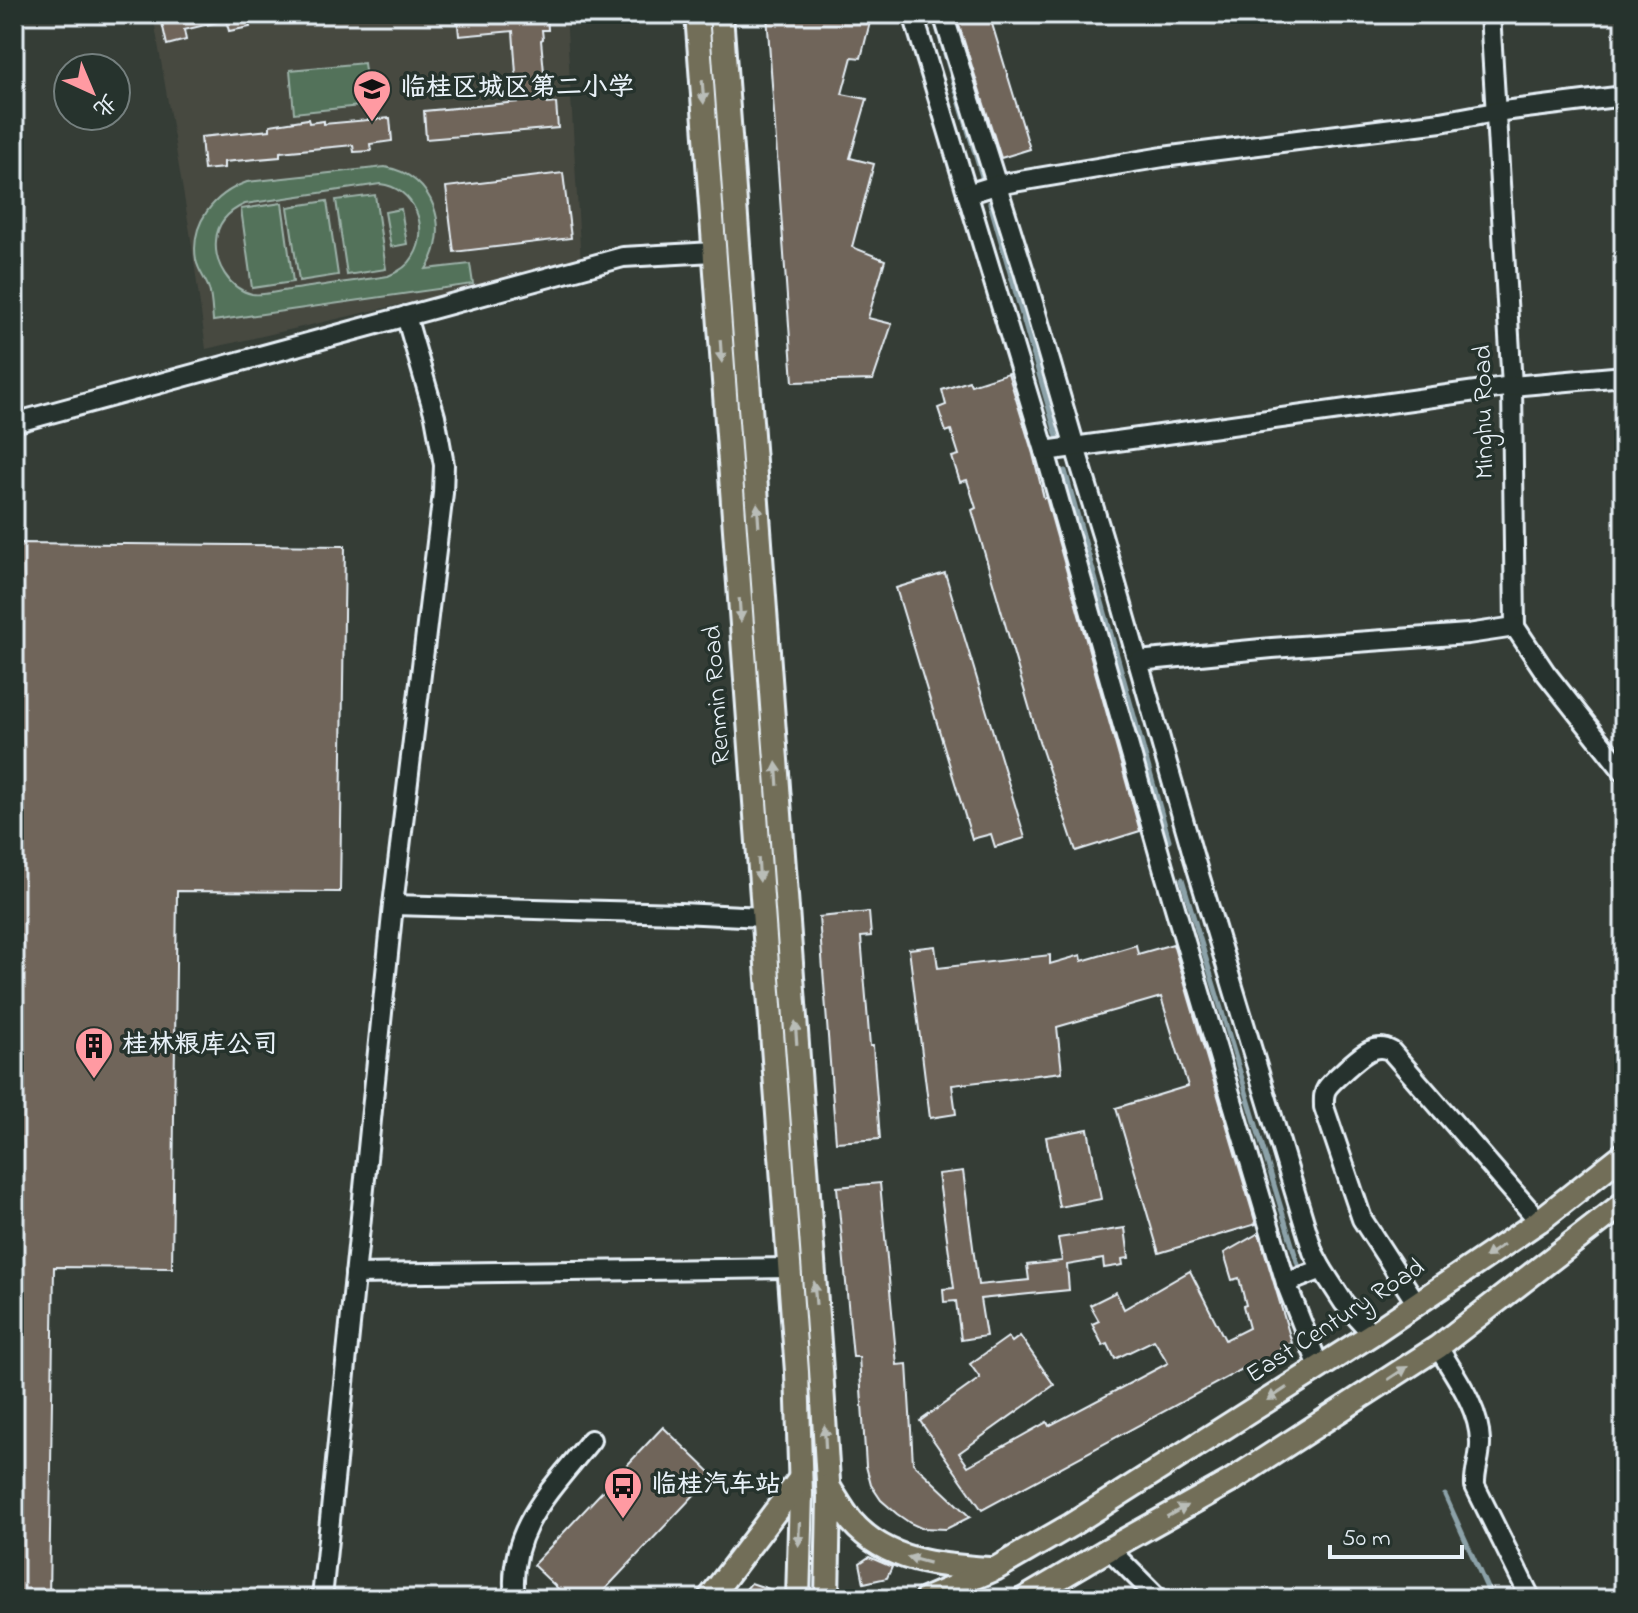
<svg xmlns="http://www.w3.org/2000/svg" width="1638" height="1613" font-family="'Indie Flower','LXGW WenKai TC',sans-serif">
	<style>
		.built { fill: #474941 }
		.green { fill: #52725a; stroke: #9db2a9; stroke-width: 2; fill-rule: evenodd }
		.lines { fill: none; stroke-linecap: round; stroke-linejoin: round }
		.stream { stroke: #8ca2a9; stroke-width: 5 }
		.building { fill: #70655a; stroke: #e8f1f8; stroke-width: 2 }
		.minor-casing { stroke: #e8f1f8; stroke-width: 24 }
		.major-casing { stroke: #e8f1f8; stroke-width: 28 }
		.minor { stroke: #26332d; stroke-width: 18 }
		.major { stroke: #726e59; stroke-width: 22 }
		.oneway { fill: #b9bdb8 }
		.labels { text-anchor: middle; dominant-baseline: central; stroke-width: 7; stroke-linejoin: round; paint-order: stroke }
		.poi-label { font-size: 26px; font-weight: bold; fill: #e8f1f8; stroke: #26332d; text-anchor: start }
		.street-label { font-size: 26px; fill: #e8f1f8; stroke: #26332d }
	</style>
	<rect width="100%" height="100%" fill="#353d36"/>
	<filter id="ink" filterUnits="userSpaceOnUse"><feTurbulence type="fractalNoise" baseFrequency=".0125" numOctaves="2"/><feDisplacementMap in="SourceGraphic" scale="16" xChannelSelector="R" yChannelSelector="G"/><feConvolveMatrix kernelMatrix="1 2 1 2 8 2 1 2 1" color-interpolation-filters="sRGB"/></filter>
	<g filter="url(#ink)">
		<polygon class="built" points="153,14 566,14 581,263 206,349 190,232"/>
		<g class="green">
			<polygon points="364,63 369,105 294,113 290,70"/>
			<path d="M385,167C434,175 452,230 426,269L470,264L473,284L213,321C212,311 212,299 209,289C206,279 199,273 196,260C190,223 214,194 247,182ZM380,184C414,187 431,229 413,257C408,266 398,272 388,276C355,281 322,285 289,290C278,291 263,296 252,294C229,289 214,263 216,241C217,223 229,211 245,204Z"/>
			<polygon points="375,195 386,269 347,275 336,200"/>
			<polygon points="327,201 338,275 299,281 288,207"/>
			<polygon points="282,203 293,282 252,288 241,209"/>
			<polygon points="401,209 407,244 391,247 385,212"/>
		</g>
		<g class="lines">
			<g class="stream">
				<polyline points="933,14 984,183"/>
				<polyline points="990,203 1058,440"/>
				<polyline points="1065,471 1169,840"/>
				<polyline points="1182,879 1299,1268"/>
				<polyline points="1445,1495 1492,1599"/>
			</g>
		</g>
		<g class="building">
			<polygon points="160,14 247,14 250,27 229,31 226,20 184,30 186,40 167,45"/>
			<polygon points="457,14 547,14 548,30 542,30 543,39 541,40 547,104 556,103 558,128 426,139 424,111 518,102 513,31 459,36"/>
			<polygon points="767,14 872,14 861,58 852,57 842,94 867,99 850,158 874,164 852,247 885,260 868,318 892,324 873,380 793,382"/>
			<polygon points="984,14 989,14 1030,149 1001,158 958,22"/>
			<polygon points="390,118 392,141 370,144 371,151 354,152 353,145 280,152 280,157 224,162 224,168 204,170 201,137 270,130 270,125 308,119 309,123 324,121 324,124"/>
			<polygon points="563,173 571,238 454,252 446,187"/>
			<polygon points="1008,373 1033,454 1044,498 1046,498 1140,831 1076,851 1039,741 972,510 976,508 967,480 960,482 952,457 959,455 951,430 946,432 938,408 946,405 942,390 969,381 971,385"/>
			<polygon points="14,543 345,546 340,892 177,891 172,1268 54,1267 49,1599 14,1599"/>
			<polygon points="945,573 1025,838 995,847 991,834 972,839 896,588"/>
			<polygon points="869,912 871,936 861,937 870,1046 873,1046 880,1139 836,1142 819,917"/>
			<polygon points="1173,944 1256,1224 1159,1253 1116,1108 1188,1086 1161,997 1057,1027 1062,1072 952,1085 956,1114 930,1118 909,949 935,946 938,968 1050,955 1050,964 1081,955 1082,961 1136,945 1138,954"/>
			<polygon points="1088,1129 1101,1199 1059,1207 1046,1137"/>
			<polygon points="963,1171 978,1285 1029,1280 1027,1265 1062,1261 1058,1238 1125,1228 1129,1258 1122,1259 1123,1265 1104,1268 1103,1259 1067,1265 1069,1290 980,1299 986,1336 961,1340 956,1301 944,1302 943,1289 954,1288 938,1174"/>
			<polygon points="880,1183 897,1365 907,1364 913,1463 970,1517 946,1529 921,1528 910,1523 897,1514 881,1500 871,1485 866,1466 859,1357 853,1357 837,1187"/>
			<polygon points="1259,1233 1292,1343 1280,1349 1282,1354 1259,1365 1257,1361 982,1510 920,1421 980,1378 970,1364 1008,1337 1012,1342 1020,1336 1054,1385 959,1453 968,1466 1047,1422 1049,1426 1168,1363 1154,1340 1115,1359 1108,1344 1103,1346 1092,1324 1099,1321 1090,1305 1116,1292 1124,1309 1190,1271 1225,1340 1249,1328 1243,1306 1246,1305 1239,1278 1232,1280 1224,1253"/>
			<polygon points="663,1427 713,1475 596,1599 569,1599 533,1565"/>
			<polygon points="869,1557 892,1567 887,1578 864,1583 860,1563"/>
			<polygon points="751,1583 784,1594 784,1599 738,1599"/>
		</g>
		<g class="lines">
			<g class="minor-casing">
				<g id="minor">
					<polyline points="913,14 1045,451 1163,867 1286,1283"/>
					<polyline points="943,14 1025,275 1075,447 1102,535 1194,858 1313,1252 1322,1269 1286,1283 1319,1367"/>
					<polyline points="1490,14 1512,386 1515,627 1545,672 1624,772"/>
					<polyline points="967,194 996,185 1163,157 1441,122 1495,112 1624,96"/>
					<polyline points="14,423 623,257 714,252"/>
					<polyline points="1045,451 1512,386 1624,376"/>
					<polyline points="1138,661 1272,648 1468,634 1515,627"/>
					<polyline points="393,905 680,913 763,917"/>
					<polyline points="1322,1269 1344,1303 1372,1334"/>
					<polyline points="355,1274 789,1268"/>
					<path d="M1417,1304L1362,1219L1324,1107C1324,1100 1323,1094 1327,1088C1332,1081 1340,1075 1346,1069C1359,1058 1374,1041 1391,1051L1539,1221"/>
					<path d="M1438,1347C1455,1376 1479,1407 1480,1441C1481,1457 1474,1470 1475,1486L1531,1599"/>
					<polyline points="1109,1549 1159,1599"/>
					<polyline points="317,1599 322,1598 393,905 443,493 444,465 435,416 406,316"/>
					<path d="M515,1599C506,1530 552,1489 591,1440"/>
				</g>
			</g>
			<g class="major-casing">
				<g id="major">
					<polyline points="697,14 797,1372 801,1493 798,1599"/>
					<polyline points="721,14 821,1370 829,1497 827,1599"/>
					<path d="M828,1486C836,1498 843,1511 852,1522C887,1562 940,1566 989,1569"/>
					<polyline points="709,1599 800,1479"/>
					<polyline points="926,1599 995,1569 1071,1525 1372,1334 1539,1221 1624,1154"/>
					<polyline points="1024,1599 1109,1549 1229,1482 1438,1347 1624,1203"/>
				</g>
			</g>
			<use href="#minor" class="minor"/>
			<use href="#major" class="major"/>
		</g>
		<defs><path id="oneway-solid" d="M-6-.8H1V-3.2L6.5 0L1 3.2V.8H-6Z" transform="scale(2)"/></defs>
		<g class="oneway">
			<use href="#oneway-solid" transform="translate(703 92) rotate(86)"/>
			<use href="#oneway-solid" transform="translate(721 351) rotate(86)"/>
			<use href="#oneway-solid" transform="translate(758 515) rotate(-94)"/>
			<use href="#oneway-solid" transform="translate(740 610) rotate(86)"/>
			<use href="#oneway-solid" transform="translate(777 774) rotate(-94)"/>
			<use href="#oneway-solid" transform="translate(759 870) rotate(86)"/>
			<use href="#oneway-solid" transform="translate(796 1033) rotate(-94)"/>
			<use href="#oneway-solid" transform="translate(1494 1251) rotate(146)"/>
			<use href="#oneway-solid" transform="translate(815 1293) rotate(-95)"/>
			<use href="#oneway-solid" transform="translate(1398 1373) rotate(-33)"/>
			<use href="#oneway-solid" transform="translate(1277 1394) rotate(147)"/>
			<use href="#oneway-solid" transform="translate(825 1437) rotate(-93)"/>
			<use href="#oneway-solid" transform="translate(1177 1511) rotate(-29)"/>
			<use href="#oneway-solid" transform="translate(799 1534) rotate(92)"/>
			<use href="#oneway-solid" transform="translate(918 1560) rotate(-165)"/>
		</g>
	</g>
	<defs>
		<g id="school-pin" transform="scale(2)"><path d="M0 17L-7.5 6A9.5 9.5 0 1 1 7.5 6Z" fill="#ff9aa2" stroke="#26332d"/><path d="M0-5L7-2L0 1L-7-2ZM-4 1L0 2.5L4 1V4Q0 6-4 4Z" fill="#111"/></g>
		<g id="building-pin" transform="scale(2)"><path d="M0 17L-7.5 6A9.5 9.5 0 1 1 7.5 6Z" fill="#ff9aa2" stroke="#26332d"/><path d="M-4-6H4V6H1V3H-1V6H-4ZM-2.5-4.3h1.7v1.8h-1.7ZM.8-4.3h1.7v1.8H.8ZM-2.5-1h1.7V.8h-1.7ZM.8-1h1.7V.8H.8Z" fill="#111"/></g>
		<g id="bus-pin" transform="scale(2)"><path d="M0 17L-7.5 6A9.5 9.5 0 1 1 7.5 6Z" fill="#ff9aa2" stroke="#26332d"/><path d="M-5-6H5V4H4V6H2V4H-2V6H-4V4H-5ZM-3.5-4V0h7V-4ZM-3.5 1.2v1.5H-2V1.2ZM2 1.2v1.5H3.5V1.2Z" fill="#111"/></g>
	</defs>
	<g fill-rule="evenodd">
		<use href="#school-pin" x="372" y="89"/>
		<use href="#building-pin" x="94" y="1046"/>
		<use href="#bus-pin" x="623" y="1486"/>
	</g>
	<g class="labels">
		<g class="poi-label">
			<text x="400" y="89">临桂区城区第二小学</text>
			<text x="122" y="1046">桂林粮库公司</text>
			<text x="651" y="1486">临桂汽车站</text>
		</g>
		<g class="street-label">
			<text transform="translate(1485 412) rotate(-91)">Minghu Road</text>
			<text transform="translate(718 695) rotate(-94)">Renmin Road</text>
			<text transform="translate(1336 1322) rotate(-33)">East Century Road</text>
		</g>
	</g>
	<rect width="1638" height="1613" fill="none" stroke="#26332d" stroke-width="48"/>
	<rect x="24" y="24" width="1590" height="1565" fill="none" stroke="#e8f1f8" stroke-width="3" filter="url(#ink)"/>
	<g transform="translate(92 92) rotate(136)"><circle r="38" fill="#26332d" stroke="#747f7e" stroke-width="2"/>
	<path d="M0-6L14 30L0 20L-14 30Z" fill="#ff9aa2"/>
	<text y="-12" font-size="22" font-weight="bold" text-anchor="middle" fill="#e8f1f8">北</text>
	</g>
	<path d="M1330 1545v12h132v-12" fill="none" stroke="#e8f1f8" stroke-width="4"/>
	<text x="1342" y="1545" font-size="24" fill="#e8f1f8" stroke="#26332d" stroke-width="6" paint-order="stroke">50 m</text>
</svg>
